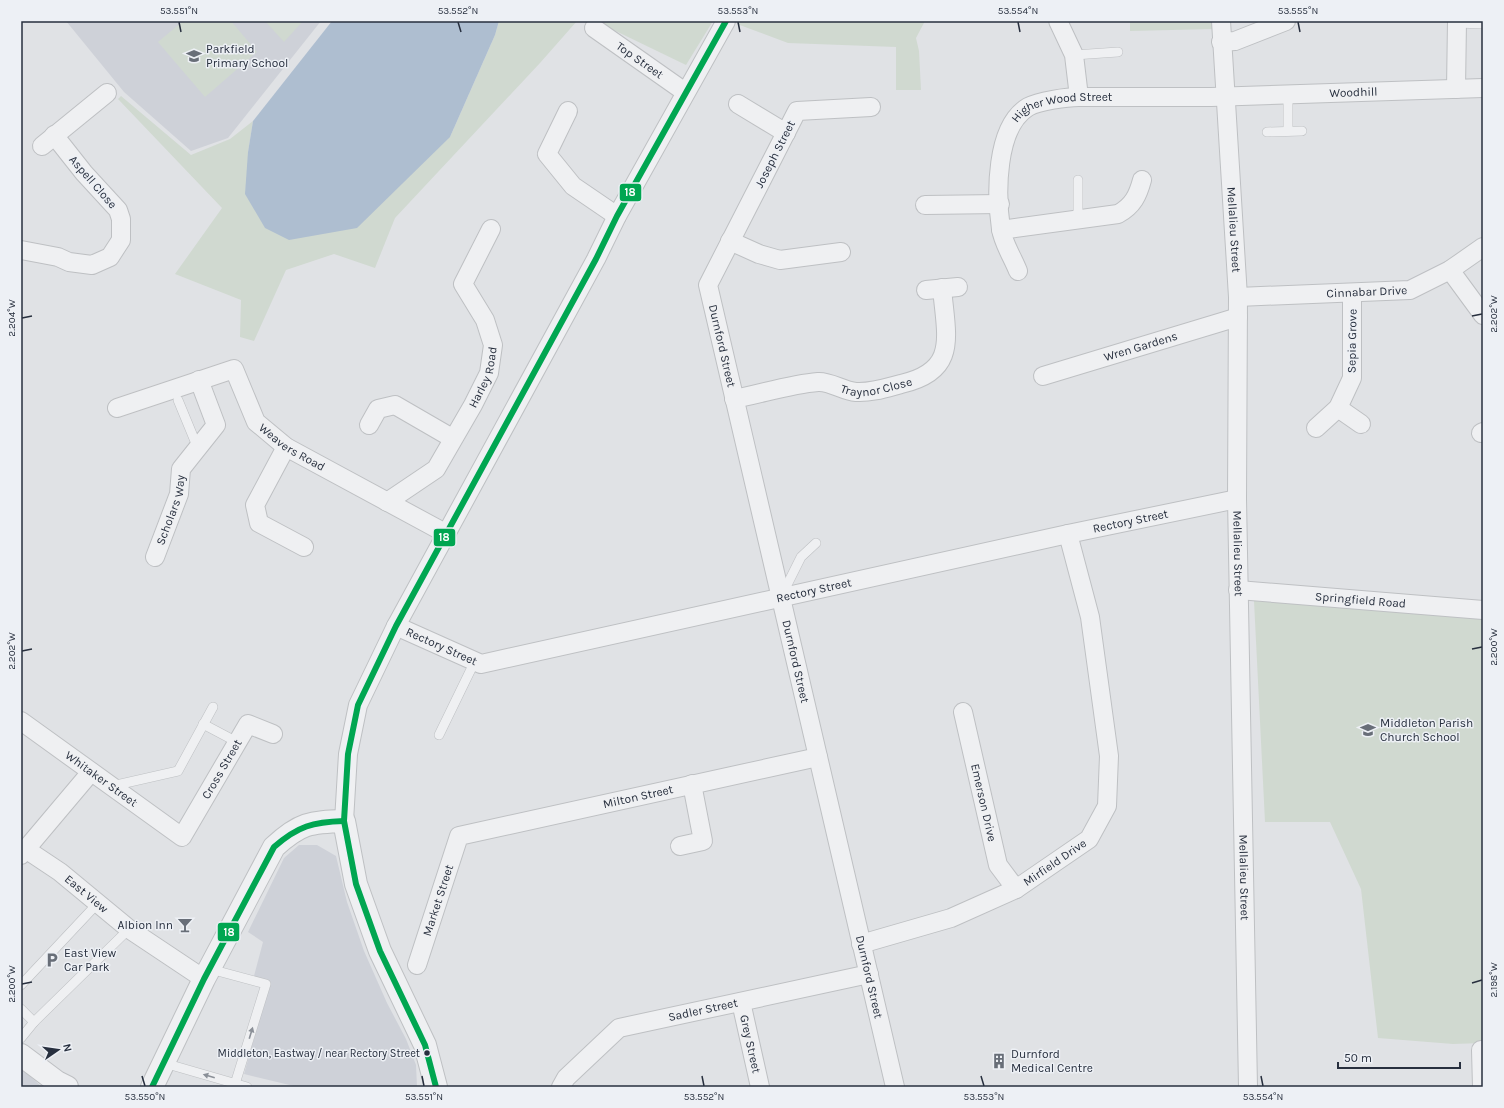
<svg xmlns="http://www.w3.org/2000/svg" width="1504" height="1108" font-family="Karla,sans-serif">
	<style>
		.built { fill: #ced1d8 }
		.green { fill: #d0d9d0 }
		.water { fill: #aebed0 }
		.lines { fill: none; stroke-linecap: round; stroke-linejoin: round }
		.service-casing { stroke: #bec0c3; stroke-width: 10 }
		.minor-casing { stroke: #bec0c3; stroke-width: 20 }
		.tertiary-casing { stroke: #bec0c3; stroke-width: 24 }
		.service { stroke: #eff0f2; stroke-width: 9 }
		.minor { stroke: #eff0f2; stroke-width: 18 }
		.tertiary { stroke: #eff0f2; stroke-width: 22 }
		.bus-1-casing { stroke: #edf0f5; stroke-width: 9 }
		.bus-1 { stroke: #00a651; stroke-width: 6 }
		.oneway { fill: #8b9098 }
		.ticks { fill: none; stroke: #272f3e; stroke-width: 1.5 }
		.bus-dot { fill: #272f3e; stroke: #edf0f5; stroke-width: 1.5 }
		.labels { text-anchor: middle; dominant-baseline: central; stroke-width: 3; stroke-linejoin: round; paint-order: stroke }
		.bus-label { font-size: 11px; fill: #272f3e; stroke: #edf0f5; text-anchor: end }
		.poi-label { font-size: 12px; fill: #272f3e; stroke: #edf0f5; text-anchor: start }
		.street-label { font-size: 12px; fill: #272f3e; stroke: #edf0f5 }
		.line-badge { stroke: #edf0f5; stroke-width: 1.5 }
		.badge-label { font-size: 11px; text-anchor: middle; font-weight: bold; fill: #fff }
		.neatline { fill: none; stroke: #272f3e; stroke-width: 1.5 }
		.ticks-label { font-size: 10px; text-anchor: middle; fill: #272f3e }
	</style>
	<rect width="100%" height="100%" fill="#e0e2e5"/>
	<g class="built">
		<polygon points="66,21 321,21 228,138 191,151 124,92"/>
		<polygon points="299,845 317,845 336,856 347,902 364,951 387,1003 406,1039 416,1065 417,1087 298,1087 244,1074 270,982 254,976 263,942 248,932 284,858"/>
		<polygon points="21,1068 42,1087 21,1087"/>
	</g>
	<g class="green">
		<polygon points="183,21 231,21 257,52 205,97 158,42"/>
		<polygon points="265,21 303,21 284,42"/>
		<polygon points="499,21 577,21 540,63 395,218 375,268 334,254 286,270 254,341 240,337 241,300 175,274 222,208 118,99 121,96 191,155 230,139 253,121 248,152 450,137 495,35"/>
		<polygon points="595,21 713,21 686,65"/>
		<polygon points="738,21 925,21 916,38 919,51 921,90 896,90 896,47 788,43 737,24"/>
		<polygon points="1130,21 1214,21 1214,29 1130,31"/>
		<polygon points="1254,601 1483,618 1483,1043 1453,1044 1378,1038 1361,889 1330,822 1265,822"/>
	</g>
	<polygon class="water" points="332,21 499,21 495,35 450,137 357,228 289,240 265,228 245,194 248,152 253,121"/>
	<g class="lines">
		<g class="service-casing">
			<g id="service">
				<polyline points="1457,23 1483,24"/>
				<polyline points="1074,55 1118,52"/>
				<polyline points="1288,94 1288,131"/>
				<polyline points="1267,132 1302,131"/>
				<polyline points="1078,220 1078,180"/>
				<polyline points="178,400 197,446"/>
				<polyline points="782,595 801,557 816,543"/>
				<polyline points="203,724 237,742"/>
				<polyline points="439,735 475,661"/>
				<polyline points="112,786 178,771 213,707"/>
				<polyline points="210,969 266,984 235,1084"/>
				<polyline points="21,985 97,904"/>
				<polyline points="21,1009 34,1022 21,1038"/>
				<polyline points="34,1022 129,929"/>
				<polyline points="164,1063 247,1087"/>
			</g>
		</g>
		<g class="minor-casing">
			<g id="minor">
				<polyline points="1058,21 1074,55 1079,97"/>
				<path id="s1" d="M1221,21L1238,297L1237,499L1248,1087"/>
				<path id="s2" d="M594,28L685,92"/>
				<polyline points="1221,42 1235,41 1286,21"/>
				<polyline points="1456,89 1457,21"/>
				<polyline points="738,104 786,133"/>
				<path id="s3" d="M871,107L797,111L708,285L895,1087"/>
				<polyline points="568,111 547,154 573,186 617,216"/>
				<polyline points="42,146 107,93"/>
				<polyline points="925,205 1000,204"/>
				<path d="M1001,230L1118,214C1133,206 1138,195 1142,180"/>
				<polyline points="730,241 759,254 780,260 841,252"/>
				<polyline points="21,250 58,257 69,262 92,265 110,257 121,240 121,219 118,210 84,173 54,135"/>
				<polyline points="1450,270 1483,315"/>
				<path id="s4" d="M1018,271C1013,258 1003,243 1001,229C996,195 995,127 1028,107C1039,101 1067,97 1079,97H1211L1483,88"/>
				<polyline points="926,290 958,287"/>
				<path id="s5" d="M1238,297L1410,290L1450,270L1483,247"/>
				<path id="s6" d="M1043,376L1238,317"/>
				<path id="s7" d="M734,399C761,394 791,384 818,382C830,381 843,391 856,392C871,393 886,388 901,384C959,371 946,336 942,288"/>
				<path id="s8" d="M117,408L234,369L256,422L286,447L447,534"/>
				<polyline points="1338,408 1361,424"/>
				<polyline points="369,425 378,409 395,405 452,438"/>
				<polyline points="1316,428 1338,408 1352,378 1352,294"/>
				<polyline points="1481,433 1483,432"/>
				<polyline points="286,447 255,505 259,523 304,547"/>
				<path id="s9" d="M387,502L436,469L473,405L489,373L493,345L485,320L463,284L491,229"/>
				<path id="s10" d="M155,557L179,494L181,469L216,425L199,380"/>
				<path id="s11" d="M1238,590L1483,610"/>
				<path id="s12" d="M396,626L481,664L1068,534L1237,499"/>
				<path id="s13" d="M963,712L998,865L1016,889"/>
				<path id="s14" d="M21,721L182,837L248,724L273,734"/>
				<polyline points="344,821 348,754 358,705 396,626 596,259 617,216 726,21"/>
				<polyline points="680,846 703,841 692,784"/>
				<path id="s15" d="M27,850L60,872L129,929L204,979"/>
				<polyline points="21,855 91,772"/>
				<path id="s16" d="M861,944L951,918L1016,889L1089,839L1107,806L1109,756L1090,617L1068,534"/>
				<path id="s17" d="M417,965L459,836L818,757"/>
				<path id="s18" d="M741,1002L760,1087"/>
				<polyline points="1481,1050 1482,1087"/>
				<path id="s19" d="M561,1087L566,1078L619,1028L869,974"/>
			</g>
		</g>
		<g class="tertiary-casing">
			<g id="tertiary">
				<polyline points="21,1055 57,1082 67,1087"/>
				<path d="M152,1087L204,979L274,847C300,823 310,822 344,821L356,884L380,951L425,1045L436,1087"/>
			</g>
		</g>
		<use href="#service" class="service"/>
		<use href="#minor" class="minor"/>
		<use href="#tertiary" class="tertiary"/>
		<g class="bus-1-casing">
			<g id="bus-1">
				<path d="M152,1087L204,979L274,847C298,826 313,822 344,821"/>
				<polyline points="436,1087 425,1045 380,951 356,884 344,821 348,754 358,705 396,626 596,259 617,216 726,21"/>
			</g>
		</g>
		<use href="#bus-1" class="bus-1"/>
	</g>
	<defs><path id="oneway-solid" d="M-6-.8H1V-3.2L6.5 0L1 3.2V.8H-6Z"/></defs>
	<g class="oneway">
		<use href="#oneway-solid" transform="translate(251 1033) rotate(-73)"/>
		<use href="#oneway-solid" transform="translate(209 1076) rotate(-164)"/>
	</g>
	<path class="ticks" d="M179,22L181,32M458,22L461,32M738,22L740,32M1018,22L1020,32M1298,22L1300,32M1472,316L1482,314M22,318L32,316M1472,649L1482,647M22,651L32,649M1472,983L1482,980M22,984L32,982M142,1076L145,1086M422,1076L424,1086M702,1076L704,1086M981,1076L984,1086M1261,1076L1263,1086"/>
	<defs>
		<g id="school-bare" transform="scale(1.2)"><path d="M0-5L7-2L0 1L-7-2ZM-4 1L0 2.5L4 1V4Q0 6-4 4Z" fill="#686e78" stroke="#edf0f5" stroke-width="2.5" paint-order="stroke"/></g>
		<g id="bar-bare" transform="scale(1.2)"><path d="M-6-5H6L.8 .8V4.5H3.5V6h-7V4.5H-.8V.8Z" fill="#686e78" stroke="#edf0f5" stroke-width="2.5" paint-order="stroke"/></g>
		<g id="parking-bare" transform="scale(1.2)"><path d="M-3.5-5.5H1a3.5 3.5 0 0 1 0 7H-1V5.5H-3.5ZM-1-3.4V-.6H.8a1.4 1.4 0 0 0 0-2.8Z" fill="#686e78" stroke="#edf0f5" stroke-width="2.5" paint-order="stroke"/></g>
		<g id="building-bare" transform="scale(1.2)"><path d="M-4-6H4V6H1V3H-1V6H-4ZM-2.5-4.3h1.7v1.8h-1.7ZM.8-4.3h1.7v1.8H.8ZM-2.5-1h1.7V.8h-1.7ZM.8-1h1.7V.8H.8Z" fill="#686e78" stroke="#edf0f5" stroke-width="2.5" paint-order="stroke"/></g>
	</defs>
	<g fill-rule="evenodd">
		<use href="#school-bare" x="194" y="56"/>
		<use href="#school-bare" x="1368" y="730"/>
		<use href="#bar-bare" x="185" y="925"/>
		<use href="#parking-bare" x="52" y="960"/>
		<use href="#building-bare" x="999" y="1061"/>
	</g>
	<circle class="bus-dot" cx="427" cy="1053" r="3.5"/>
	<g class="labels">
		<g class="bus-label">
			<text x="420" y="1053">Middleton, Eastway / near Rectory Street</text>
		</g>
		<g class="poi-label">
			<text x="206" y="49">Parkfield<tspan x="206" dy="14">Primary School</tspan></text>
			<text x="1380" y="723">Middleton Parish<tspan x="1380" dy="14">Church School</tspan></text>
			<text x="173" y="925" text-anchor="end">Albion Inn</text>
			<text x="64" y="953">East View<tspan x="64" dy="14">Car Park</tspan></text>
			<text x="1011" y="1054">Durnford<tspan x="1011" dy="14">Medical Centre</tspan></text>
		</g>
		<g class="street-label">
			<text stroke="none"><textPath href="#s2" startOffset="56">Top Street</textPath></text>
			<text stroke="none"><textPath href="#s4" startOffset="503">Woodhill</textPath></text>
			<text stroke="none"><textPath href="#s4" startOffset="209">Higher Wood Street</textPath></text>
			<text transform="translate(775 154) rotate(-63)">Joseph Street</text>
			<text transform="translate(93 182) rotate(49)">Aspell Close</text>
			<text stroke="none"><textPath href="#s1" startOffset="209">Mellalieu Street</textPath></text>
			<text stroke="none"><textPath href="#s5" startOffset="129">Cinnabar Drive</textPath></text>
			<text transform="translate(1352 341) rotate(-89)">Sepia Grove</text>
			<text stroke="none"><textPath href="#s3" startOffset="332">Durnford Street</textPath></text>
			<text stroke="none"><textPath href="#s6" startOffset="102">Wren Gardens</textPath></text>
			<text stroke="none"><textPath href="#s9" startOffset="163">Harley Road</textPath></text>
			<text stroke="none"><textPath href="#s7" startOffset="146">Traynor Close</textPath></text>
			<text stroke="none"><textPath href="#s8" startOffset="225">Weavers Road</textPath></text>
			<text stroke="none"><textPath href="#s10" startOffset="50">Scholars Way</textPath></text>
			<text stroke="none"><textPath href="#s12" startOffset="758">Rectory Street</textPath></text>
			<text stroke="none"><textPath href="#s1" startOffset="533">Mellalieu Street</textPath></text>
			<text stroke="none"><textPath href="#s12" startOffset="434">Rectory Street</textPath></text>
			<text stroke="none"><textPath href="#s11" startOffset="123">Springfield Road</textPath></text>
			<text stroke="none"><textPath href="#s12" startOffset="50">Rectory Street</textPath></text>
			<text stroke="none"><textPath href="#s3" startOffset="656">Durnford Street</textPath></text>
			<text stroke="none"><textPath href="#s14" startOffset="277">Cross Street</textPath></text>
			<text stroke="none"><textPath href="#s14" startOffset="99">Whitaker Street</textPath></text>
			<text stroke="none"><textPath href="#s17" startOffset="319">Milton Street</textPath></text>
			<text stroke="none"><textPath href="#s13" startOffset="93">Emerson Drive</textPath></text>
			<text stroke="none"><textPath href="#s16" startOffset="212">Mirfield Drive</textPath></text>
			<text stroke="none"><textPath href="#s1" startOffset="857">Mellalieu Street</textPath></text>
			<text stroke="none"><textPath href="#s15" startOffset="74">East View</textPath></text>
			<text stroke="none"><textPath href="#s17" startOffset="68">Market Street</textPath></text>
			<text stroke="none"><textPath href="#s3" startOffset="980">Durnford Street</textPath></text>
			<text stroke="none"><textPath href="#s19" startOffset="169">Sadler Street</textPath></text>
			<text stroke="none"><textPath href="#s18" startOffset="43">Grey Street</textPath></text>
		</g>
	</g>
	<g class="line-badge">
		<rect x="619" y="183" width="23" height="19" rx="4" fill="#00a651"/>
		<rect x="433" y="528" width="23" height="19" rx="4" fill="#00a651"/>
		<rect x="217" y="922" width="23" height="20" rx="4" fill="#00a651"/>
	</g>
	<g class="badge-label">
		<text x="630" y="196">18</text>
		<text x="444" y="541">18</text>
		<text x="229" y="936">18</text>
	</g>
	<rect width="1504" height="1108" fill="none" stroke="#edf0f5" stroke-width="44"/>
	<g transform="translate(58 1050) rotate(77)" stroke="#edf0f5" stroke-width="3" paint-order="stroke">
	<path d="M0-3L7 15L0 10L-7 15Z" fill="#272f3e"/>
	<text y="-6" font-size="11" font-weight="bold" text-anchor="middle" fill="#272f3e">N</text>
	</g>
	<path d="M1338 1062v6h122v-6" fill="none" stroke="#272f3e" stroke-width="2"/>
	<text x="1344" y="1062" font-size="12" fill="#272f3e" stroke="#edf0f5" stroke-width="3" paint-order="stroke">50 m</text>
	<rect x="22" y="22" width="1460" height="1064" class="neatline"/>
	<g class="ticks-label">
		<text x="179" y="14">53.551°N</text>
		<text x="458" y="14">53.552°N</text>
		<text x="738" y="14">53.553°N</text>
		<text x="1018" y="14">53.554°N</text>
		<text x="1298" y="14">53.555°N</text>
		<text transform="translate(1493 314) rotate(-90)" y="4">2.202°W</text>
		<text transform="translate(11 318) rotate(-90)" y="4">2.204°W</text>
		<text transform="translate(1493 647) rotate(-90)" y="4">2.200°W</text>
		<text transform="translate(11 651) rotate(-90)" y="4">2.202°W</text>
		<text transform="translate(1493 980) rotate(-90)" y="4">2.198°W</text>
		<text transform="translate(11 984) rotate(-90)" y="4">2.200°W</text>
		<text x="145" y="1100">53.550°N</text>
		<text x="424" y="1100">53.551°N</text>
		<text x="704" y="1100">53.552°N</text>
		<text x="984" y="1100">53.553°N</text>
		<text x="1263" y="1100">53.554°N</text>
	</g>
</svg>
